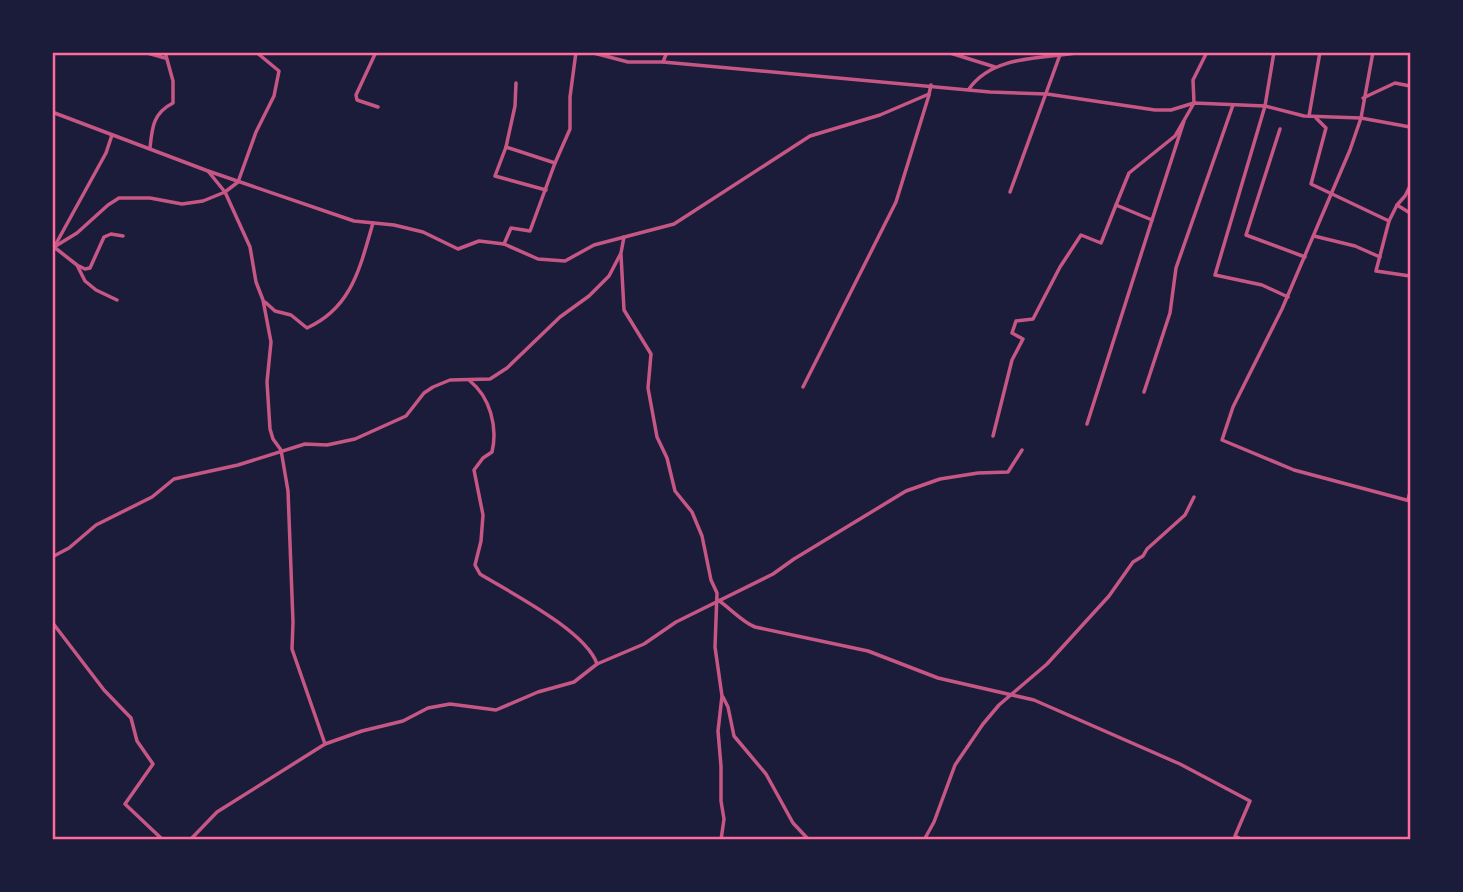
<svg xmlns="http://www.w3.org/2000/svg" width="1463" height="892" font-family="'Sofia Sans Condensed',sans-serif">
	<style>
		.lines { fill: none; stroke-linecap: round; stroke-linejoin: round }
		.minor { stroke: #c65784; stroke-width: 3.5 }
		.neatline { fill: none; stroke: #ff6b9d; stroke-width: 2.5 }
	</style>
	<rect width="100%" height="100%" fill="#1b1b3a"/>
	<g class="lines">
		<g class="minor">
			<polyline points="144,52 165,58"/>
			<polyline points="376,52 356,95 357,100 378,107"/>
			<polyline points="590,52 628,62 663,62 990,92 1047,94 1155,110 1171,110 1194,103 1265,106 1304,116 1361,118 1410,127"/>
			<polyline points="947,52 995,67"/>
			<polyline points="1274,52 1265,106 1215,275 1262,285 1288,297"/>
			<polyline points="1373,52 1361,118 1350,150 1282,309 1233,407 1222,440 1294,470 1410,501"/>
			<polyline points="663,62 667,52"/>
			<polyline points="516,83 515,106 506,147 555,163"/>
			<path d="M969,89C993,54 1045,59 1082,52"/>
			<polyline points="1363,98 1395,83 1410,86"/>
			<polyline points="52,112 208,171 225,192 250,247 256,282 263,300 271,342 267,382 270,429 273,439 281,450 288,491 293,622 292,649 325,744"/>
			<polyline points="1309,116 1320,52"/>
			<polyline points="1316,118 1326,128 1311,184 1389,221 1397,205 1410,213"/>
			<polyline points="1184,121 1152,220 1116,205 1129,173 1175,136 1194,103 1193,80 1207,52"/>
			<polyline points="1280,129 1246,235 1305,257"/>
			<polyline points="506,147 495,176 546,190"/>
			<path d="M150,148C152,128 153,113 173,103V81L165,52"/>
			<polyline points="208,171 354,221 394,225 423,232 458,249 479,241 504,244 538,259 565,261 594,245 674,224 810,136 880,115 929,94 931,85"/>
			<polyline points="1010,192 1061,52"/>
			<polyline points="1397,205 1405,196 1410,186"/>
			<polyline points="1389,221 1376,271 1410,276"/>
			<polyline points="1314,236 1355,246 1380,257"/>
			<polyline points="504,244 511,228 530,231 555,163 570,129 570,97 576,52"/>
			<polyline points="52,251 106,153 112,135"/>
			<polyline points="621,255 624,310 651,354 648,388 657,437 667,458 675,491 692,512 702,536 711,580 717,593 715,647 722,696 718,731 721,766 721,801 724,819 721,840"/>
			<polyline points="79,266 85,269 90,268 104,237 111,234 123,236"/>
			<polyline points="117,300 96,290 85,281 77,265 54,247 77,233 108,205 119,198 150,198 182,204 203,201 225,192 238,182 256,132 274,96 279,71 256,52"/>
			<path d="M265,302L275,311L291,315L307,328C352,308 360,267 373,223"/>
			<path d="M470,381C490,397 498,427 492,452L483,458L474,470L483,515L481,541L475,565L480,574C511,593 586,631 597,664"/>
			<polyline points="803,387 896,202 929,95"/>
			<polyline points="1144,392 1170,313 1176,268 1233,105"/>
			<polyline points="1087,424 1152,220"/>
			<polyline points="993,436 1012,360 1023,339 1012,333 1016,321 1033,319 1060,267 1081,235 1101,243 1116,205"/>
			<polyline points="1408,500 1410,492"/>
			<polyline points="52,557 69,548 96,525 152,497 174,479 238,465 305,444 327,445 355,439 406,416 424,393 433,387 450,380 490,379 507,368 560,317 589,296 609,276 621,253 624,237"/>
			<path d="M718,600C730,608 742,622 755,627L868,651L938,678L1034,700L1180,764L1250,801L1235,836L1243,840"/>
			<polyline points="52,622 104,690 131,718 137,741 153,764 125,804 163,840"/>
			<polyline points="723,697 728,707 734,736 766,774 793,823 809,840"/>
			<polyline points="190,840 217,812 325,744 362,731 403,721 428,708 450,704 496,710 538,692 574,682 597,664 644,644 676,622 773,574 794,559 906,491 940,479 978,473 1008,472 1022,450"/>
			<polyline points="924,840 934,822 955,765 983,724 999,705 1047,664 1109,596 1133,562 1143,556 1147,549 1185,515 1194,497"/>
		</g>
	</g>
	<rect width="1463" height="892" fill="none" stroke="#1b1b3a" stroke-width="108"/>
	<rect x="54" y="54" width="1355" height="784" class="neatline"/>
</svg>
